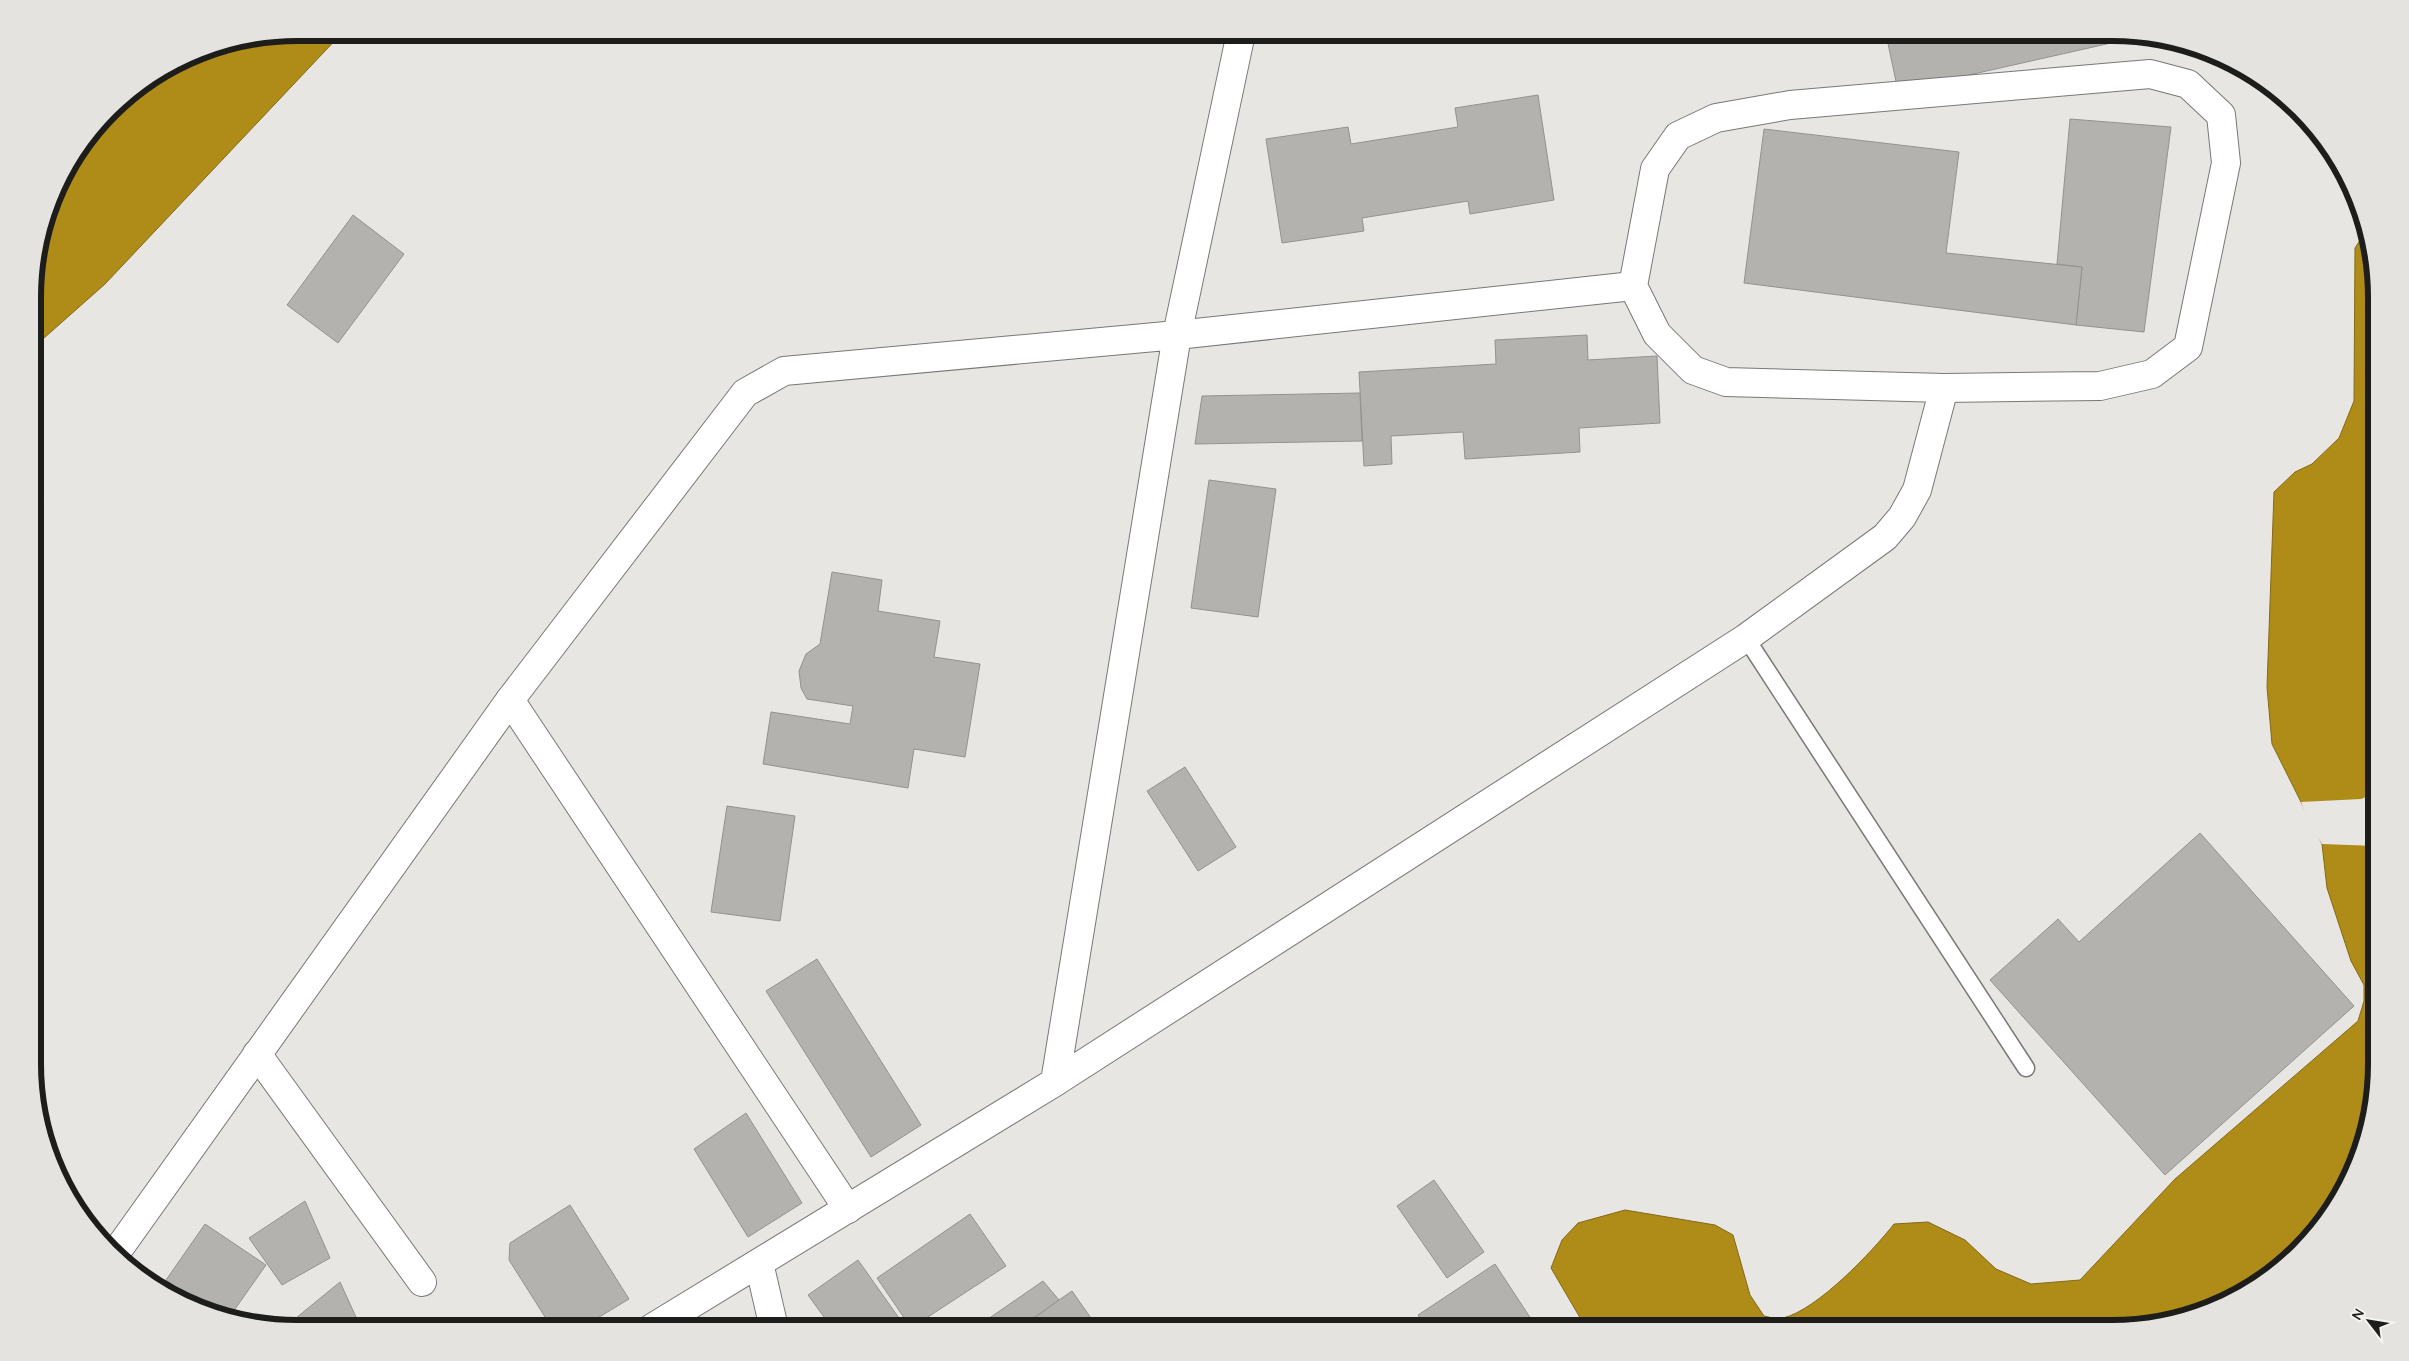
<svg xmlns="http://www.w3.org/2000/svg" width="2409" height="1361" font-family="Quicksand,sans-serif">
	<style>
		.water { fill: #af8b17; stroke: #836a18 }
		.pier { fill: #e8e6e3 }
		.building { fill: #b3b2af; stroke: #949290 }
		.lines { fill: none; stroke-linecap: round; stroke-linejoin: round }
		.lane-casing { stroke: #797875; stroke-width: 19 }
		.street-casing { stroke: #797875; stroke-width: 30 }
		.lane { stroke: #fff; stroke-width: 16 }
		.street { stroke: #fff; stroke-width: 28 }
		.rim { fill: none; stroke: #1d1d1c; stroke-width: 6 }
	</style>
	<rect width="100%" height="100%" fill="#e8e6e3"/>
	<g class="water">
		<polygon points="297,33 342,33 105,284 35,346 35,263 60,180 122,98 196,53"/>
		<path d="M2366,231L2376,279V1081L2367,1133L2341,1196L2299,1251L2259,1284L2197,1315L2129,1328H1586L1551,1268L1562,1240L1578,1223L1625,1210L1715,1225L1733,1235L1750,1295L1764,1316C1770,1317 1777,1320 1783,1318C1817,1310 1872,1252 1894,1224L1928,1222L1965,1240L1996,1269L2031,1284L2080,1280L2175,1179L2358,1021L2364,1001V985L2351,961L2327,888L2322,844L2272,744L2267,687L2274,492L2295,472L2312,464L2339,438L2354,401L2355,248Z"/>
	</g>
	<polygon class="pier" points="2376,793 2376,846 2322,844 2310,825 2301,802 2361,799"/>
	<g class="building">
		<polygon points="1891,33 2112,33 2142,36 1898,91 1886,34"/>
		<polygon points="1538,95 1554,200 1470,214 1468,201 1362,218 1364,231 1282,243 1266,139 1348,127 1351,144 1458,127 1455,108"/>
		<polygon points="2070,119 2171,127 2144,332 2076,325 2082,267 2057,264"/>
		<polygon points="1764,129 1959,152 1946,253 2082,267 2076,325 1744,283"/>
		<polygon points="353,215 404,254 338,343 287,305"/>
		<polygon points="1587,335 1588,360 1657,356 1660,423 1579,428 1580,452 1465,459 1463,432 1391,436 1392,464 1364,466 1359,372 1496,364 1495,340"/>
		<polygon points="1360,393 1362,441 1195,444 1202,396"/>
		<polygon points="1209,480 1276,489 1258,617 1191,608"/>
		<polygon points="832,572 882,580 878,611 940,621 934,657 980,664 965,757 914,749 908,788 763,764 771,712 850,724 853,706 807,699 801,688 799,671 806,654 820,644"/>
		<polygon points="1185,767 1236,847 1198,871 1147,791"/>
		<polygon points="727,806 795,816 780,921 711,912"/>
		<polygon points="2200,833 2354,1006 2165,1175 1990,980 2058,919 2079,942"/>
		<polygon points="817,959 921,1125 871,1157 766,991"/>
		<polygon points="746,1113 802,1203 748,1237 694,1149"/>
		<polygon points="1434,1180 1484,1252 1447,1278 1397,1206"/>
		<polygon points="305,1201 330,1258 282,1285 249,1238"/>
		<polygon points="570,1205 629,1299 581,1328 552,1328 509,1260 510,1243"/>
		<polygon points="970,1214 1006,1266 911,1328 877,1278"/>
		<polygon points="205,1224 266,1265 228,1319 211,1312 166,1280"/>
		<polygon points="858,1260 906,1328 832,1328 808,1295"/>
		<polygon points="1495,1264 1537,1328 1426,1328 1418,1315"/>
		<polygon points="1043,1281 1059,1300 1020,1328 975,1328"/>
		<polygon points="340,1282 361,1328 285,1327"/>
		<polygon points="1072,1291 1098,1328 1020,1328 1059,1300"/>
	</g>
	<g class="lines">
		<g class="lane-casing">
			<polyline id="lane" points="1746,638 2026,1068"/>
		</g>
		<g class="street-casing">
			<g id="street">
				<polyline points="1241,33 1177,335 1633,286"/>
				<polygon points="2150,74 2188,84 2221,115 2226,163 2188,347 2152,374 2100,386 1944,388 1726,382 1693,370 1657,334 1633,286 1655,169 1678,136 1716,118 1790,105"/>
				<polyline points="510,700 848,1209"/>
				<polyline points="257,1054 422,1282"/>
				<polyline points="1055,1082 1746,638 1885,537 1902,517 1917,490 1944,388"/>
				<polyline points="115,1254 510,700 745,393 784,371 1177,335 1055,1082 652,1328"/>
				<polyline points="759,1263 774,1328"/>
			</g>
		</g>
		<use href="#lane" class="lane"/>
		<use href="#street" class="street"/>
	</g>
	<path d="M0 0H2409V1361H0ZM297 41H2112A256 256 0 0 1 2368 297V1064A256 256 0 0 1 2112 1320H297A256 256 0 0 1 41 1064V297A256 256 0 0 1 297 41Z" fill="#e4e3e0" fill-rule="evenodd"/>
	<path class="rim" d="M297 41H2112A256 256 0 0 1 2368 297V1064A256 256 0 0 1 2112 1320H297A256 256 0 0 1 41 1064V297A256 256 0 0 1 297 41Z"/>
	<g transform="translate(2369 1321) rotate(301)" stroke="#f5f4f1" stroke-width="4" paint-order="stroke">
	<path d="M0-4L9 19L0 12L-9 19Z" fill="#1d1d1c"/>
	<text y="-8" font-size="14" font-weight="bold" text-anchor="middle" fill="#1d1d1c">N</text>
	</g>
</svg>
